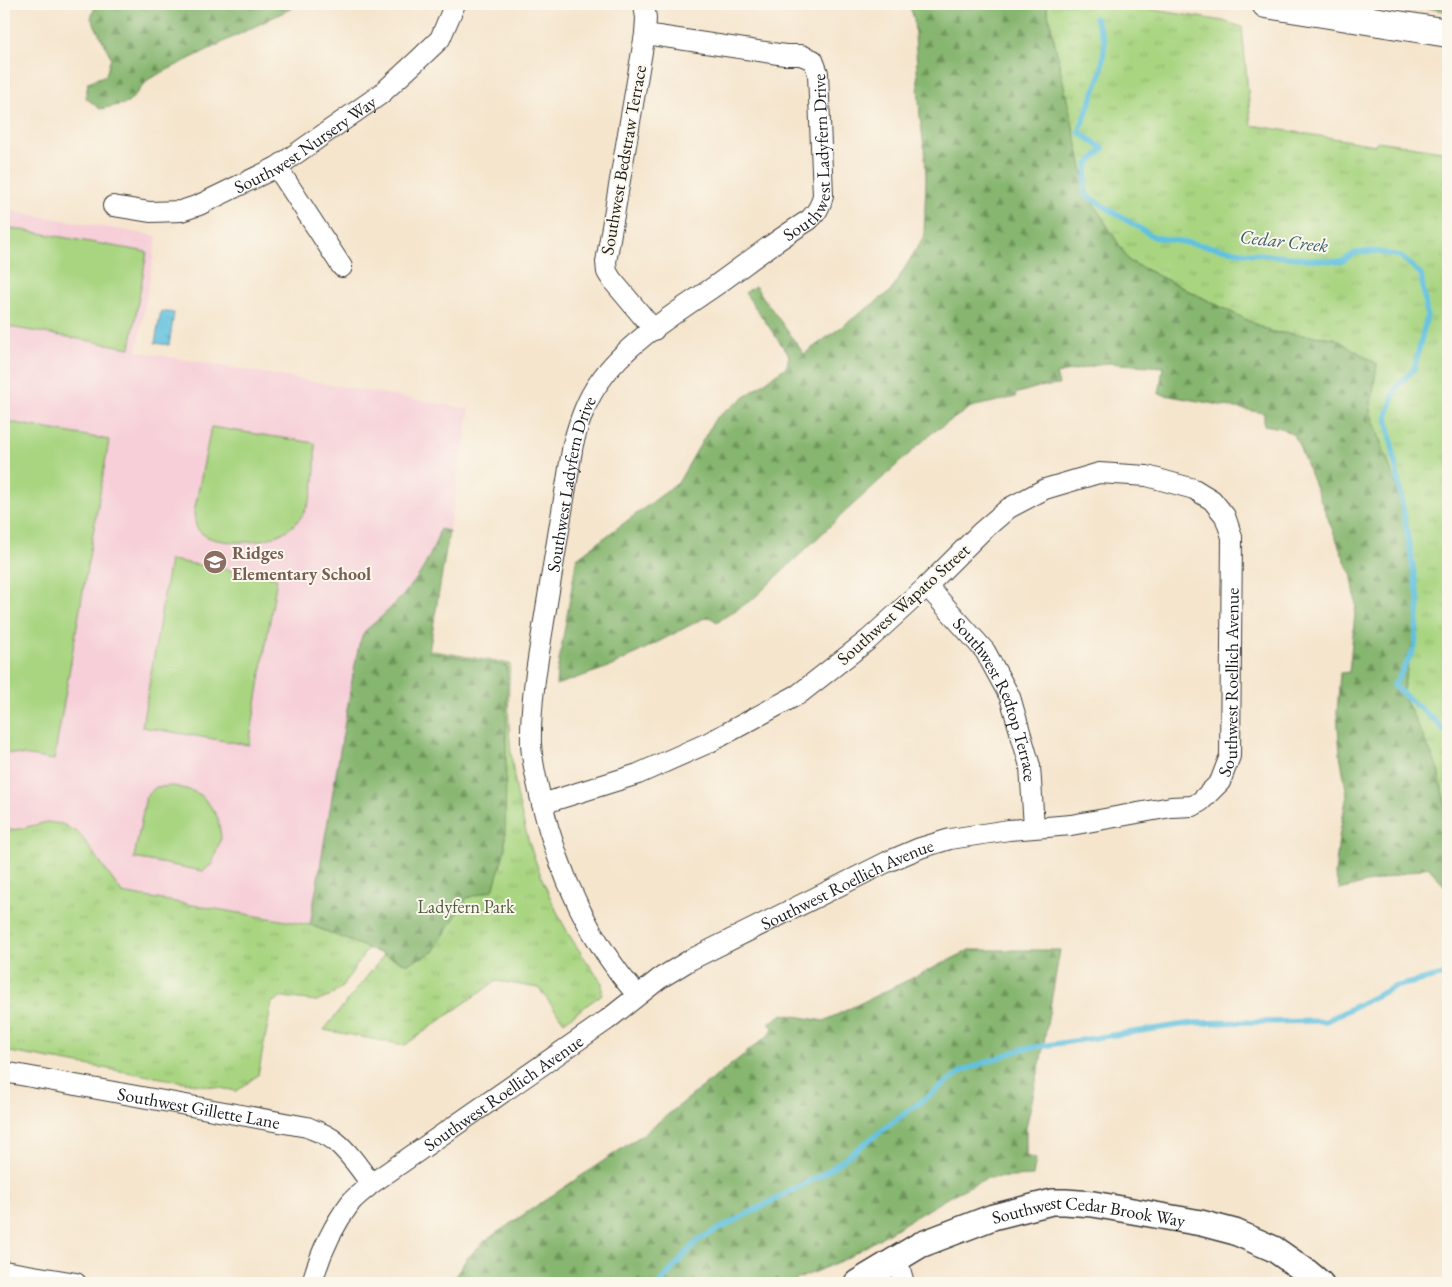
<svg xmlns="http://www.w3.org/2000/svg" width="1452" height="1287" font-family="'EB Garamond',serif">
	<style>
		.built { fill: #f6cfd8 }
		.grass { fill: url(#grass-tufts); stroke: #62784e }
		.forest { fill: url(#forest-firs); stroke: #516946 }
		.pitch { fill: #a9d581; stroke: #62784e }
		.water { fill: url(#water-ripples); stroke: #3e6e7e }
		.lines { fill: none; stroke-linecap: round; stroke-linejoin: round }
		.stream { stroke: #61c1df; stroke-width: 5.5 }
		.minor-casing { stroke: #3d3a37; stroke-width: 22 }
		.tertiary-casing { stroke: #3d3a37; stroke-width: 28 }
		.secondary-casing { stroke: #3d3a37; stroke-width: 30 }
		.minor { stroke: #fff; stroke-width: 20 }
		.tertiary { stroke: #fff; stroke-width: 25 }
		.secondary { stroke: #fff; stroke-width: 28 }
		.labels { text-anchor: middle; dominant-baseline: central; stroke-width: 4; stroke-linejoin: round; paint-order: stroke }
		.street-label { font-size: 18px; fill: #1c1c1c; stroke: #fbf7ec }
		.education-label { font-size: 18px; font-weight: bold; fill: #785e54; stroke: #fbf7ec; text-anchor: start }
		.park-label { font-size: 18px; fill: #4d5d3f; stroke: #fbf7ec }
		.water-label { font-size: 19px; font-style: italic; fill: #385e6a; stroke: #fbf7ec }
	</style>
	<defs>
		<pattern id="grass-tufts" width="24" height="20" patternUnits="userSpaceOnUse" patternTransform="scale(1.25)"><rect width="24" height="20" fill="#a9d581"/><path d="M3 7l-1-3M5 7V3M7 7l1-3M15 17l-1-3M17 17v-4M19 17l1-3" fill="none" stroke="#91b66f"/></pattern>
		<pattern id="forest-firs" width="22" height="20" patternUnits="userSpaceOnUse" patternTransform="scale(1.25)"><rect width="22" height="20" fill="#86b66f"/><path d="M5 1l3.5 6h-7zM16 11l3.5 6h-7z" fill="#6d935a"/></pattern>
		<pattern id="water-ripples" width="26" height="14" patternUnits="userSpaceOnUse" patternTransform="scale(1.25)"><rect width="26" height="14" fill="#61c1df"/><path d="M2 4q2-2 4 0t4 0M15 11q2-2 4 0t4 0" fill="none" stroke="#54a5bf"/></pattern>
	</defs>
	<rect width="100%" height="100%" fill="#fbf7ec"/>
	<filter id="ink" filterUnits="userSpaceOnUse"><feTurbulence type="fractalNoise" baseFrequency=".02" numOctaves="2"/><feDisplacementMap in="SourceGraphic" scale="10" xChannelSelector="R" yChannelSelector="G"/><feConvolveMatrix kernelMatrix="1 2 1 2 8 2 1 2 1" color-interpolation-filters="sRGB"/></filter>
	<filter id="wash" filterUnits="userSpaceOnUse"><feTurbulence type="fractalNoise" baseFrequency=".0096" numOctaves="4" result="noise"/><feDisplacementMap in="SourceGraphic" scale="20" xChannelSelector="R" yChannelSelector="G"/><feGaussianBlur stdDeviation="1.12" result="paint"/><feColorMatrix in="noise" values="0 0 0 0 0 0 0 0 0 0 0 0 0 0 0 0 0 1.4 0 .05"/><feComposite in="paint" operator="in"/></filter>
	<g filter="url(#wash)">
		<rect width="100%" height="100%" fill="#f5e5cd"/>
		<polygon class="built" points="4,210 157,236 137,351 470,409 449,531 440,530 430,556 416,578 405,593 366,630 359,645 325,833 325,843 310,925 122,893 84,839 79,833 68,826 57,822 42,823 30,827 4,831"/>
		<g class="grass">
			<polygon points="1046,4 1117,4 1223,21 1242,27 1251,125 1376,145 1377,141 1448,152 1448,856 1445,860 1446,808 1437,766 1402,693 1420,610 1405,511 1370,411 1377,364 1334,338 1271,332 1129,261 1088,195"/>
			<path d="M428,650L510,664C503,761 521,847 568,933C578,950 591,967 602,983V994L564,1022L539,988L496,981L405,1045L324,1030L389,949Z"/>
			<polygon points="47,822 62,824 79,833 122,893 310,925 368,948 342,987 329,997 316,1001 283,997 272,1002 258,1075 237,1091 4,1051 4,831 19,829"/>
		</g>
		<g class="forest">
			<polygon points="96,4 300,4 149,79 128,103 100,109 86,98 88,82 106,75 111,57 91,18"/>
			<polygon points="909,4 1046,4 1088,195 1129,261 1271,332 1334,338 1377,364 1370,411 1405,511 1420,610 1402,693 1437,766 1446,808 1445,859 1448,856 1448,890 1428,867 1340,890 1335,875 1339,837 1347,795 1340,754 1337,713 1340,673 1349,672 1356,604 1351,571 1349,571 1295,436 1281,428 1264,425 1264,413 1159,394 1163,367 1107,363 1056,374 1059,385 1038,387 1015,394 1016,397 971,407 932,433 846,511 753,599 717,622 710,617 702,619 612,666 556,685 557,672 577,558 678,483 715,419 787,366 789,355 745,293 755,286 804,354 891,291 924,236 926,179 925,154 920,117 914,19"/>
			<polygon points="1409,4 1448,4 1448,12"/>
			<path d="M440,529L449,531L429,652L507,666L505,850L493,890L467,898L433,952L407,964L310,925L353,675L359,645L362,636L366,630C391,609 416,586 430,555C434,547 437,538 440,529Z"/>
			<polygon points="970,950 1060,950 1041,1059 1026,1128 1026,1156 1036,1159 1033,1176 987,1178 952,1195 845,1259 789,1283 451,1283 467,1258 486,1240 642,1135 770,1034 773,1028 769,1023 783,1014 824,1021"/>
		</g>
		<g class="pitch">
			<polygon points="4,227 147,252 130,348 4,326"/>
			<polygon points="4,421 109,440 54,760 4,752"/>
			<path d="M211,427L315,443C315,468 317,495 301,517C284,540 250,545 224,541C214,540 203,537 197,528C195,524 195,518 194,513Z"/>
			<polygon points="170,560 277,578 249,745 142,727"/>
			<polygon points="156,787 174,786 190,790 201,795 211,807 218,818 221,838 212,864 203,871 134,858 146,796"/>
		</g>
		<polygon class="water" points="161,311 174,313 169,345 155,343"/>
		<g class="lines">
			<g class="stream">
				<polyline points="1095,18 1105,42 1101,73 1079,132 1103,149 1088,164 1084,194 1154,237 1246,253 1341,262 1355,253 1373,251 1400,256 1421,274 1427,316 1414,369 1396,388 1387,416 1419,602 1415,647 1398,679 1393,685 1437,723 1448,734"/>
				<polyline points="660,1283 698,1240 825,1173 962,1071 1022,1049 1193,1023 1326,1021 1394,987 1448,974"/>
			</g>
		</g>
	</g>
	<g filter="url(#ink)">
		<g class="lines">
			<g class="minor-casing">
				<g id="minor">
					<polyline points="644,4 646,18 645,34 606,262 607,272 612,280 654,330"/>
					<polyline points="277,167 342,267"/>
					<path id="s1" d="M113,206L150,212L181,211L199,205L277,167L381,94L418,60L440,39L455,4"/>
					<path id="s2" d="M927,586L985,651L1010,697L1030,766L1034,827"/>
					<path id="s3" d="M637,995C589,940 558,871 541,800C537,782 532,763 531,744C530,699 539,653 546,609C555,554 564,499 573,444C579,422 586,400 600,381C626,343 677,312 715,286C746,264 776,240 809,220C817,212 821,206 823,195L818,73L813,60L801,55H785L645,34"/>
					<path id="s4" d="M4,1072L307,1127C316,1131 327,1134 335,1141C349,1152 360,1169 371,1184"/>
					<polyline points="897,1259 904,1283"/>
					<polyline points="4,1271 76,1283"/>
					<path id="s5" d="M312,1283C320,1254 332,1227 351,1202C357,1195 365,1190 371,1184L607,1020L659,979L690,960L887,862L920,848L950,839L1009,830L1071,825L1171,807L1193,806L1201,801L1220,782L1230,756L1232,537L1225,516L1212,500L1194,489L1147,476L1099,473L1045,489L1009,508L981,532L927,586L868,640L799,694L710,742L638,774L542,804"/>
				</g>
			</g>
			<g class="tertiary-casing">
				<g id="tertiary">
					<path id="s6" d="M857,1283L920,1245L993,1217L1052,1202H1065L1093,1204L1201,1223L1235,1232L1274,1249L1307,1272L1320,1283"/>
				</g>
			</g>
			<g class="secondary-casing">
				<polyline id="secondary" points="1266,4 1448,33"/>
			</g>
			<use href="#minor" class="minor"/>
			<use href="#tertiary" class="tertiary"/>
			<use href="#secondary" class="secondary"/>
		</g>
	</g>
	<defs>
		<g id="school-disc" transform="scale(1.25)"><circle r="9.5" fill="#8d6e63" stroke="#fbf7ec"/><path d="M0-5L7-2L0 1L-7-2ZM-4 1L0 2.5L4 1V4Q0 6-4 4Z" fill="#fff"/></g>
	</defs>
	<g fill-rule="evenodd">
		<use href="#school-disc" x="215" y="562"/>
	</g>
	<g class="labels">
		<g class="street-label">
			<text stroke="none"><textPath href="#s1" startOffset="210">Southwest Nursery Way</textPath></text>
			<text stroke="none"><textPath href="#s3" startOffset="974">Southwest Ladyfern Drive</textPath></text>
			<text transform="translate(623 160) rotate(-80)">Southwest Bedstraw Terrace</text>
			<text stroke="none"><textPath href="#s3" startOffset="540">Southwest Ladyfern Drive</textPath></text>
			<text transform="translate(903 604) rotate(-42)">Southwest Wapato Street</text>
			<text stroke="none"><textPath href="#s5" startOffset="1178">Southwest Roellich Avenue</textPath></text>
			<text stroke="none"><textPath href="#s2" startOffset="136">Southwest Redtop Terrace</textPath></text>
			<text stroke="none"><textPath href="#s5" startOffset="682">Southwest Roellich Avenue</textPath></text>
			<text stroke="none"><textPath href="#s5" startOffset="278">Southwest Roellich Avenue</textPath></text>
			<text stroke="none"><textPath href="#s4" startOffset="198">Southwest Gillette Lane</textPath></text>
			<text stroke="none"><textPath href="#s6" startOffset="249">Southwest Cedar Brook Way</textPath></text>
		</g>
		<g class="education-label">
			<text x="232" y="552">Ridges<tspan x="232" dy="21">Elementary School</tspan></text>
		</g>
		<g class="park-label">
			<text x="466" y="906">Ladyfern Park</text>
		</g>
		<g class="water-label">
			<text transform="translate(1284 241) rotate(6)">Cedar Creek</text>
		</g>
	</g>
	<rect width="1452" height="1287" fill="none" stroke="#fbf7ec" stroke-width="20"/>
</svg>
